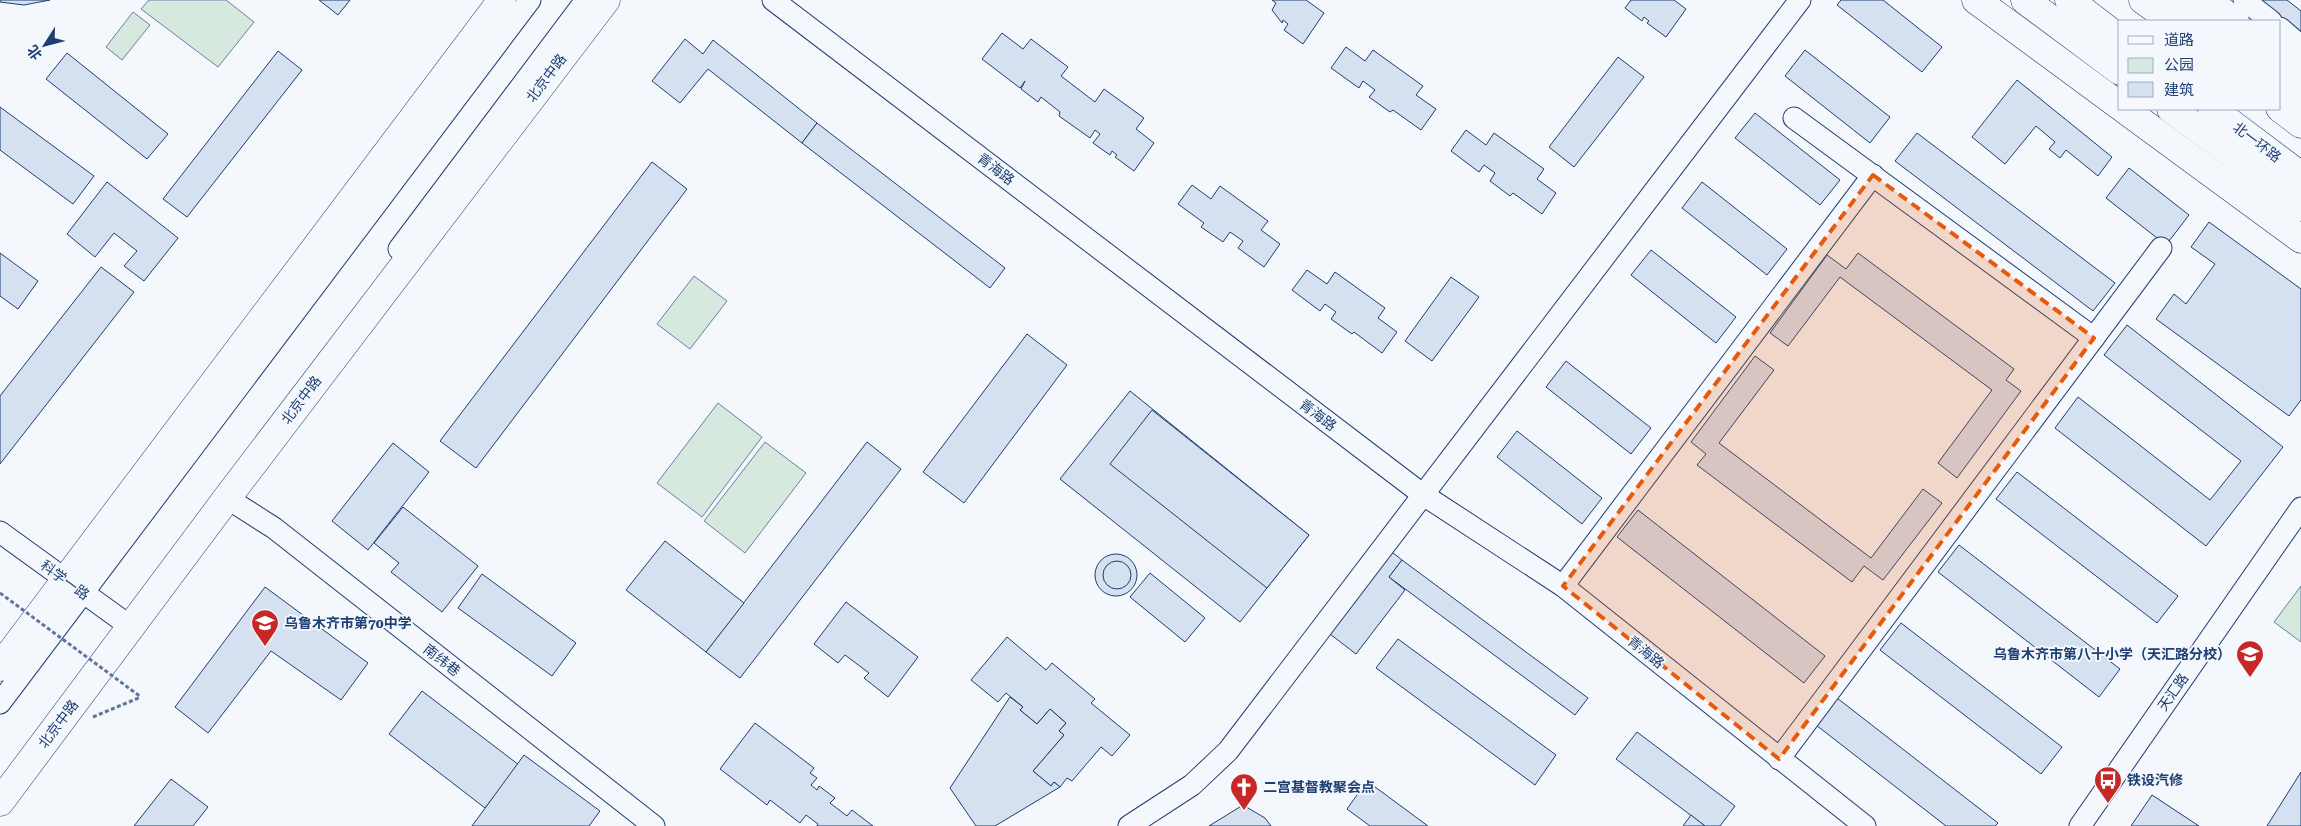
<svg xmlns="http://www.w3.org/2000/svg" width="2301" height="826" font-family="'Roboto Serif','Noto Sans SC',serif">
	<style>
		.green { fill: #d7e8df; stroke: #687fa3 }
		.building { fill: #d5e0f0; stroke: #1d3f73 }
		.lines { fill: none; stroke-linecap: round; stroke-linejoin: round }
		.minor-casing { stroke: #1d3f73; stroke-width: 23 }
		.major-casing { stroke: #1d3f73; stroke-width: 29 }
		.highway-casing { stroke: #1d3f73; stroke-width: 29 }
		.path { stroke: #5e769c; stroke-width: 3; stroke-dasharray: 4 2.5; stroke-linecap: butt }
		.minor { stroke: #f4f7fb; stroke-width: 21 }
		.major { stroke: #f4f7fb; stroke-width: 28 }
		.highway { stroke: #f4f7fb; stroke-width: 28 }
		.path-bridge { stroke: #5e769c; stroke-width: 3; stroke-dasharray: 4 2.5; stroke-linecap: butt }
		.marked { fill: #e8590c; fill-opacity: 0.2; stroke: #e8590c; stroke-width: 4; stroke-dasharray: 10 6; stroke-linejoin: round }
		.labels { text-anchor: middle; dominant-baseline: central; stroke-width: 4; stroke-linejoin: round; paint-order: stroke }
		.street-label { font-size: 14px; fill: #1d3f73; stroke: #f4f7fb }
		.poi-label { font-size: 14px; font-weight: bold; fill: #1d3f73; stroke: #f4f7fb; text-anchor: start }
	</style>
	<rect width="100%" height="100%" fill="#f4f7fb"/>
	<g class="green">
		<polygon points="149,0 226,0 254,22 218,67 141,9"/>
		<polygon points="133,12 150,25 122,60 106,47"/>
		<polygon points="694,276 727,301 690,349 657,324"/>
		<polygon points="718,403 762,437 702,517 657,483"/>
		<polygon points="765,442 806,473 745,553 704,521"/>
		<polygon points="2301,586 2301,642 2274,622"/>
	</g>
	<g class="building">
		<polygon points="0,0 50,0 24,5 0,2"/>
		<polygon points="319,0 350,0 338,15"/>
		<polygon points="1272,0 1306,0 1324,13 1303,44 1284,30 1288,24 1283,20 1282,23 1272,10 1276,3"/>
		<polygon points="1631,0 1674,0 1686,9 1666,37 1647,23 1649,21 1644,17 1642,21 1625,8"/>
		<polygon points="1841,0 1883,0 1942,47 1922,72 1837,5"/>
		<polygon points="2254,0 2287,0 2301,11 2301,44"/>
		<polygon points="1002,33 1023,49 1031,39 1068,67 1061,76 1095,102 1104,89 1144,118 1136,129 1154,143 1134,171 1115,157 1117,155 1112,151 1110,155 1093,143 1100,134 1095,130 1090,138 1059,116 1060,112 1041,97 1038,102 1021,89 1025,81 1020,88 982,59"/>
		<polygon points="685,39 703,54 713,40 817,123 802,143 708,69 680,103 652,81"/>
		<polygon points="1346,47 1365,61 1373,50 1423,86 1416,95 1436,109 1421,130 1393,110 1390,112 1369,97 1375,90 1363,81 1359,88 1331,68"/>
		<polygon points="1805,50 1890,117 1870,143 1785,76"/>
		<polygon points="278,51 302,70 187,217 163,199"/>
		<polygon points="67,53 168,134 147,159 46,79"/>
		<polygon points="1618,57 1644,77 1574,167 1549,147"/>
		<polygon points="2017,80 2112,157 2098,176 2066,150 2060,158 2049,149 2055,142 2036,126 2005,164 1972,137"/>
		<polygon points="0,107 94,176 73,204 0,150"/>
		<polygon points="1755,113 1840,180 1820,205 1735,138"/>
		<polygon points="817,123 1005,268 990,288 802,143"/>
		<polygon points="1466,130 1486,145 1494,133 1544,169 1537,179 1556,193 1542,214 1513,193 1510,196 1490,181 1495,173 1484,165 1479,172 1451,151"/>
		<polygon points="1917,133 2115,283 2093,311 1895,161"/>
		<polygon points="652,162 687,189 476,468 440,441"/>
		<polygon points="2129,168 2189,215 2166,245 2106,198"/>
		<polygon points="107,182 178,238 144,281 124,266 137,251 114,233 95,257 67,234"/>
		<polygon points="1702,182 1787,249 1767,275 1682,208"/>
		<polygon points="1192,185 1211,199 1220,186 1268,221 1261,230 1280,244 1264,267 1238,248 1243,241 1230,232 1223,242 1201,227 1204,223 1178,204"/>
		<polygon points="2209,222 2301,289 2301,400 2289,416 2156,319 2174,294 2186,304 2215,264 2191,247"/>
		<polygon points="1651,250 1736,317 1716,343 1631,275"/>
		<polygon points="0,253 38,281 18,309 0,296"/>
		<polygon points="1858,253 2014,369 2006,380 2021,391 1957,478 1938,463 1992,390 1840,277 1788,346 1770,333 1827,255 1846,269"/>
		<polygon points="101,267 134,292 0,464 0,396"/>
		<polygon points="1307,270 1327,284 1335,272 1385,308 1378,318 1397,332 1382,353 1354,332 1352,334 1331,319 1336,312 1325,304 1320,311 1292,290"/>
		<polygon points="1451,277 1479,297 1432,361 1405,341"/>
		<polygon points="2127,325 2283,447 2206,546 2055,428 2078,397 2210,500 2241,461 2104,355"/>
		<polygon points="1027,334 1067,365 964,503 923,472"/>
		<polygon points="1755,356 1774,370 1719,443 1871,558 1923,489 1942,503 1883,580 1864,566 1852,582 1697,465 1706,454 1691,442"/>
		<polygon points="1566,361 1651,428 1631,454 1546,387"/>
		<polygon points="1130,391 1309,535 1240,622 1060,479"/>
		<polygon points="1152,410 1309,535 1267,588 1110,464"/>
		<polygon points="1517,431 1602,498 1582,524 1497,457"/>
		<polygon points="867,442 901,469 740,678 706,652"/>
		<polygon points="393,443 429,472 368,550 332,521"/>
		<polygon points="2017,472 2178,596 2157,623 1996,499"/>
		<polygon points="403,507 478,566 442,612 391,572 399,563 374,543"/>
		<polygon points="1638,510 1825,656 1804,683 1617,537"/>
		<polygon points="665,541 744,603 706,652 626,590"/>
		<polygon points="1959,545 2120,669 2099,697 1938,572"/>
		<polygon points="1392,552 1402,560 1389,577 1405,590 1356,654 1330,634"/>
		<circle cx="1116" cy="575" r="21"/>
		<polygon points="1402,560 1588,698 1575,715 1389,577"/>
		<circle cx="1117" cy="575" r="14"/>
		<polygon points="1150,573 1205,618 1185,642 1130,597"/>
		<polygon points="482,574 576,643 552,676 458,608"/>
		<polygon points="265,587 368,663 341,700 271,651 208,733 175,707"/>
		<polygon points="846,602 918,657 888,697 864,678 869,673 845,655 838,663 814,644"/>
		<polygon points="1901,623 2062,747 2041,774 1880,650"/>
		<polygon points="1007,637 1046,670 1052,663 1095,699 1091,703 1130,735 1112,756 1101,747 1072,781 1067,778 1060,787 1054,782 1051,786 1033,771 1064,735 1059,731 1066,723 1050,709 1037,724 1020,710 1023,707 1006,693 998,702 971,680"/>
		<polygon points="1398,639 1556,755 1535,785 1376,668"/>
		<polygon points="422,691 519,765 485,808 389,734"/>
		<polygon points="1010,697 1023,707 1020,710 1037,724 1050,709 1066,723 1059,731 1064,735 1033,771 1051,786 1054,782 1060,787 995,826 976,826 950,788"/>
		<polygon points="1837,698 1998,823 1995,826 1946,826 1816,725"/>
		<polygon points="755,723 814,768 810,773 817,778 811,785 817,790 819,786 835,798 830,803 847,816 852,810 873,826 817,826 818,824 806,815 800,823 770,800 767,805 720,769"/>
		<polygon points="1637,732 1735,806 1720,826 1705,826 1616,759"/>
		<polygon points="524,755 600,811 589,826 472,826"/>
		<polygon points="2301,772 2301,826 2267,826"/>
		<polygon points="171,779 208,807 193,826 134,826"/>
		<polygon points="1367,781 1428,826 1370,826 1347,809"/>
		<polygon points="2152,795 2199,826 2131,826"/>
		<polygon points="1243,805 1265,818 1271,826 1209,826"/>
		<polygon points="1691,815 1705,826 1683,826"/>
	</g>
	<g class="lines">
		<g class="minor-casing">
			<g id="minor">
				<polyline points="773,0 1422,494 1563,586 1865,826"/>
				<polyline points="2244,0 2271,21"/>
				<polyline points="2280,28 2301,46"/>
				<polyline points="1794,118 2094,338"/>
				<polyline points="399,249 586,0"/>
				<polyline points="227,498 274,528 654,826"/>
				<polyline points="0,532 131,627"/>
				<polyline points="1563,586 1873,175"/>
				<polyline points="0,703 530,0"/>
				<polyline points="1779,759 2161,248"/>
				<polyline points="1129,826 1192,785 1228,751 1800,0"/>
				<polyline points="2080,826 2301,508"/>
			</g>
		</g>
		<g class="major-casing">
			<g id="major">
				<polyline points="2025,0 2120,71"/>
				<polyline points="2069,0 2120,39"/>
				<polyline points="2143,0 2173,21"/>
				<polyline points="2171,0 2200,21"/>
				<polyline points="2280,81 2301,97"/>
				<polyline points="2280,108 2301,124"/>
				<polyline points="2171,109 2301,205"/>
				<polyline points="2212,109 2301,176"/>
				<polyline points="0,667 502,0"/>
				<polyline points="0,802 227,498 606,0"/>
			</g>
		</g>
		<g class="highway-casing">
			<g id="highway">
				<polyline points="1976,0 2120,106"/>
				<polyline points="2206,0 2235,21"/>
				<polyline points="2280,54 2301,70"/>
				<polyline points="2124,109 2301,239"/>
				<polyline points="2293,200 2301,207"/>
			</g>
		</g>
		<polyline class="path" points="93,717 141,697"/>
		<use href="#minor" class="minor"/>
		<use href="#major" class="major"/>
		<use href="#highway" class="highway"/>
		<polyline class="path-bridge" points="0,593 141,697"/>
	</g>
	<path class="marked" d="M1873,175L2094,338L1779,759L1563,586Z"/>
	<defs>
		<g id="school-pin" transform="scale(1.4375)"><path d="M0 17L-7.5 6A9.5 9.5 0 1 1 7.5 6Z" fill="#c62828" stroke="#f4f7fb"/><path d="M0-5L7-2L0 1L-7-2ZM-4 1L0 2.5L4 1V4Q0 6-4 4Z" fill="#fff"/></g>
		<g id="bus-pin" transform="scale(1.4375)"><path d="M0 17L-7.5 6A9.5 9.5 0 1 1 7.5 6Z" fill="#c62828" stroke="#f4f7fb"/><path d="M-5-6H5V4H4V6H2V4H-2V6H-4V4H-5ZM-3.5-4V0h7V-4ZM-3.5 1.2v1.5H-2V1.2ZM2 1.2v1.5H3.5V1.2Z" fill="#fff"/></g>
		<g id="church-pin" transform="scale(1.4375)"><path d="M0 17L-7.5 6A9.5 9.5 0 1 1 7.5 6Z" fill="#c62828" stroke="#f4f7fb"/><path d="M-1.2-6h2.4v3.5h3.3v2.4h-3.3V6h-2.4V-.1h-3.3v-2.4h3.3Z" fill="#fff"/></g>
	</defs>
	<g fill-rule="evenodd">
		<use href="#school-pin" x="265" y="623"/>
		<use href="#school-pin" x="2250" y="654"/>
		<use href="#bus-pin" x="2108" y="780"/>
		<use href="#church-pin" x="1244" y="787"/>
	</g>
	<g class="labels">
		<g class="street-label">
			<text transform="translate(546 78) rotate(-53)">北京中路</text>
			<text transform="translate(2257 142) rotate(37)">北一环路</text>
			<text transform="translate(996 169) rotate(37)">青海路</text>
			<text transform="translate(301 400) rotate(-53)">北京中路</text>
			<text transform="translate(1318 415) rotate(37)">青海路</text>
			<text transform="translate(65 580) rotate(36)">科学一路</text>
			<text transform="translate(1646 652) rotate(39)">青海路</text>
			<text transform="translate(442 660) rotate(38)">南纬巷</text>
			<text transform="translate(2173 692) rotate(-55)">天汇路</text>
			<text transform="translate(58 724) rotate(-53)">北京中路</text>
		</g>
		<g class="poi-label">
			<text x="284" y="623">乌鲁木齐市第70中学</text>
			<text x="2231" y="654" text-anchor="end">乌鲁木齐市第八十小学（天汇路分校）</text>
			<text x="2127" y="780">铁设汽修</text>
			<text x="1263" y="787">二宫基督教聚会点</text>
		</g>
	</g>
	<rect x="2118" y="20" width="162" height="90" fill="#f4f7fb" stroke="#9eadc5"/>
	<rect x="2128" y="36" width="25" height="8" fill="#f4f7fb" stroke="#9eadc5"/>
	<text x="2164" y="45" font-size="15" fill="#1d3f73">道路</text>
	<rect x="2128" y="58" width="25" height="15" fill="#d7e8df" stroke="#9eadc5"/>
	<text x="2164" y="70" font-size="15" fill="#1d3f73">公园</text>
	<rect x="2128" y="82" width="25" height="15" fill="#d5e0f0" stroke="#9eadc5"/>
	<text x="2164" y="95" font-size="15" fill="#1d3f73">建筑</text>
	<g transform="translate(45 45) rotate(234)" stroke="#f4f7fb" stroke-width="4" paint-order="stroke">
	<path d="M0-4L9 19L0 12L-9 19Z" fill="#1d3f73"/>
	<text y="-8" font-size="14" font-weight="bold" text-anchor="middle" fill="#1d3f73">北</text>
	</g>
</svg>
